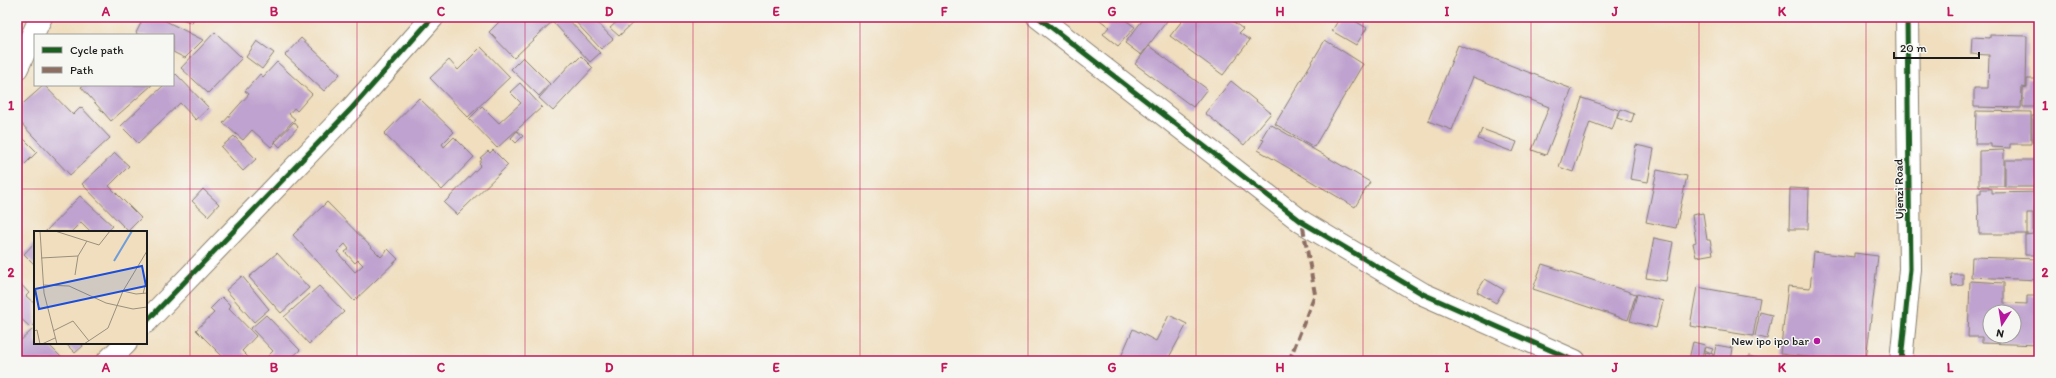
<svg xmlns="http://www.w3.org/2000/svg" width="2056" height="378" font-family="Itim,sans-serif">
	<style>
		.building { fill: #bfa2cf; fill-rule: evenodd }
		.lines { fill: none; stroke-linecap: round; stroke-linejoin: round }
		.street-casing { stroke: #867d6d; stroke-width: 24 }
		.secondary-casing { stroke: #867d6d; stroke-width: 24 }
		.street { stroke: #fff; stroke-width: 22 }
		.secondary { stroke: #fff; stroke-width: 22 }
		.quiet { stroke: #8d6e63; stroke-width: 4; stroke-dasharray: 8 4; stroke-linecap: butt }
		.cycleway-casing { stroke: #f6f6f2; stroke-width: 8 }
		.cycleway { stroke: #1b5e20; stroke-width: 5 }
		.grid { fill: none; stroke: #c2185b; stroke-width: 1; stroke-opacity: 0.55 }
		.poi-dot { fill: #b5179e; stroke: #f6f6f2; stroke-width: 1.5 }
		.labels { text-anchor: middle; dominant-baseline: central; stroke-width: 3; stroke-linejoin: round; paint-order: stroke }
		.street-label { font-size: 12px; fill: #1c1c1c; stroke: #f6f6f2 }
		.poi-label { font-size: 12px; fill: #1c1c1c; stroke: #f6f6f2; text-anchor: end }
		.inset-river { fill: none; stroke: #6e9dd7; stroke-width: 2 }
		.inset-road { fill: none; stroke: #9b907d; stroke-width: 1 }
		.view { fill: #1d4ed8; fill-opacity: 0.15; stroke: #1d4ed8; stroke-width: 2 }
		.inset-edge { fill: none; stroke: #1c1c1c; stroke-width: 2 }
		.neatline { fill: none; stroke: #c2185b; stroke-width: 1.5 }
		.grid-label { font-size: 13px; text-anchor: middle; font-weight: bold; fill: #c2185b }
	</style>
	<rect width="100%" height="100%" fill="#f6f6f2"/>
	<filter id="ink" filterUnits="userSpaceOnUse"><feTurbulence type="fractalNoise" baseFrequency=".025" numOctaves="2"/><feDisplacementMap in="SourceGraphic" scale="8" xChannelSelector="R" yChannelSelector="G"/><feConvolveMatrix kernelMatrix="1 2 1 2 8 2 1 2 1" color-interpolation-filters="sRGB"/></filter>
	<filter id="wash" filterUnits="userSpaceOnUse"><feTurbulence type="fractalNoise" baseFrequency=".012" numOctaves="4" result="noise"/><feDisplacementMap in="SourceGraphic" scale="16" xChannelSelector="R" yChannelSelector="G"/><feGaussianBlur stdDeviation="0.9" result="paint"/><feColorMatrix in="noise" values="0 0 0 0 0 0 0 0 0 0 0 0 0 0 0 0 0 1.4 0 .05"/><feComposite in="paint" operator="in"/></filter>
	<g filter="url(#wash)">
		<rect width="100%" height="100%" fill="#f0debe"/>
		<g id="blocks">
			<g class="building">
				<polygon points="144,17 158,17 203,40 185,58 173,52 173,35 139,35 136,33"/>
				<polygon points="177,17 194,17 192,23"/>
				<polygon points="504,17 557,17 514,58 489,32"/>
				<polygon points="559,17 566,17 600,53 590,62 553,22"/>
				<polygon points="571,17 592,17 613,39 601,49"/>
				<polygon points="622,17 639,17 619,36 610,28"/>
				<polygon points="1096,17 1121,17 1135,27 1118,46 1103,34 1109,27"/>
				<polygon points="1145,17 1170,17 1141,55 1125,43"/>
				<polygon points="1185,17 1227,17 1243,29 1239,33 1250,40 1223,75 1170,36"/>
				<polygon points="1340,17 1348,17 1367,28 1356,45 1332,31"/>
				<polygon points="215,32 242,58 208,93 181,68"/>
				<polygon points="1990,35 2027,36 2026,88 2022,87 2021,108 1974,107 1974,88 1988,88 1989,55 1971,54 1972,37 1990,38"/>
				<polygon points="301,38 340,74 324,91 285,55"/>
				<polygon points="1325,40 1363,64 1314,147 1275,124"/>
				<polygon points="257,41 274,53 262,69 246,57"/>
				<polygon points="1458,45 1572,89 1546,155 1532,150 1549,107 1473,77 1452,130 1428,121"/>
				<polygon points="1149,46 1207,89 1193,107 1135,64"/>
				<polygon points="481,47 510,77 468,117 430,78 449,60 458,70"/>
				<polygon points="581,56 593,68 553,111 539,98 573,61 575,62"/>
				<polygon points="523,57 550,84 539,96 511,69"/>
				<polygon points="277,62 312,94 297,111 294,108 289,114 295,119 274,141 275,143 271,147 252,130 243,140 223,123 249,94 245,91 260,74 263,77"/>
				<polygon points="176,74 209,108 196,120 180,103 138,143 121,126 164,85 173,85 173,77"/>
				<polygon points="2027,79 2039,79 2039,107 2023,107 2023,89 2027,88"/>
				<polygon points="1231,81 1271,113 1244,145 1205,113"/>
				<polygon points="520,83 542,107 497,148 469,119 482,106 499,123 521,103 510,92"/>
				<polygon points="44,85 73,115 81,107 110,138 70,175 17,119 17,109"/>
				<polygon points="84,85 152,85 111,121 81,87"/>
				<polygon points="419,98 454,132 442,144 444,147 454,137 474,157 442,190 384,134"/>
				<polygon points="1582,98 1619,110 1612,130 1590,122 1573,172 1559,167"/>
				<polygon points="1621,109 1634,114 1631,123 1617,118"/>
				<polygon points="1976,111 2031,112 2031,144 2010,144 2010,148 1991,147 1991,144 1975,144"/>
				<rect x="2032" y="116" width="7" height="26"/>
				<polygon points="294,122 298,127 280,147 275,142"/>
				<polygon points="1270,124 1370,182 1355,207 1258,150 1264,140 1261,139"/>
				<polygon points="1482,129 1517,142 1513,152 1478,139"/>
				<polygon points="517,131 523,136 516,143 511,138"/>
				<polygon points="17,132 37,152 17,172"/>
				<polygon points="234,136 256,159 243,171 221,147"/>
				<polygon points="1636,145 1654,149 1648,182 1630,179"/>
				<polygon points="493,150 508,165 457,215 444,203 481,165 479,163 482,159 480,158 488,151 490,153"/>
				<polygon points="2004,150 2004,186 1979,186 1979,151"/>
				<polygon points="115,153 129,166 109,186 141,218 128,231 82,184"/>
				<rect x="2005" y="160" width="34" height="27"/>
				<polygon points="1657,170 1687,176 1676,228 1646,222"/>
				<polygon points="1790,188 1809,189 1808,229 1789,229"/>
				<polygon points="203,189 219,204 208,216 192,201"/>
				<polygon points="1981,189 1992,189 1992,193 2039,192 2039,255 2025,255 2025,235 2033,234 2033,213 2027,213 2027,234 1979,234 1978,193 1981,193"/>
				<polygon points="80,196 113,226 107,232 91,232 81,222 71,232 45,232"/>
				<path d="M327,202L381,257L388,249L398,259L354,301L293,235ZM345,244L349,249L345,252L355,263L358,260L363,265L355,272L337,252Z"/>
				<polygon points="1703,213 1707,240 1710,240 1713,254 1696,257 1693,243 1696,242 1692,215"/>
				<polygon points="1654,238 1673,242 1666,281 1646,278"/>
				<polygon points="35,242 35,265 24,254"/>
				<polygon points="1814,252 1854,257 1854,253 1878,256 1866,361 1841,361 1780,354 1788,286 1810,288"/>
				<polygon points="277,253 309,288 281,313 249,277"/>
				<polygon points="1972,257 2039,259 2039,280 1971,277"/>
				<polygon points="1542,264 1636,294 1628,320 1533,289"/>
				<polygon points="1951,274 1963,274 1963,285 1952,286"/>
				<polygon points="242,276 269,309 254,322 226,290"/>
				<polygon points="1485,279 1504,290 1496,303 1477,292"/>
				<polygon points="17,280 29,293 26,296 35,304 35,324 31,328 17,315"/>
				<path d="M1970,281L2004,283V303L2027,304V296H2039V345L1982,343V337H1968ZM1990,312H2014V336H1990Z"/>
				<polygon points="319,286 344,312 309,344 284,317"/>
				<polygon points="1697,287 1760,298 1753,336 1690,326"/>
				<polygon points="1637,294 1663,301 1656,328 1630,321"/>
				<polygon points="222,297 231,306 229,308 256,336 242,351 252,361 227,361 196,330 214,313 210,309"/>
				<polygon points="1760,312 1772,315 1767,339 1755,336"/>
				<polygon points="266,315 300,350 288,361 263,361 273,351 251,328"/>
				<polygon points="1169,315 1187,324 1167,361 1140,361 1134,358 1132,361 1124,361 1120,359 1133,329 1156,341"/>
				<polygon points="33,329 35,331 35,343 47,343 65,361 17,361 17,344"/>
				<polygon points="1693,342 1705,345 1701,361 1689,359"/>
				<polygon points="65,343 81,343 83,346 75,353"/>
				<polygon points="1716,345 1733,348 1731,361 1713,361"/>
				<polygon points="1706,347 1713,349 1711,353 1705,350"/>
				<polygon points="1705,352 1713,354 1712,361 1703,361"/>
				<polygon points="1749,356 1760,359 1760,361 1748,361"/>
			</g>
		</g>
	</g>
	<g filter="url(#ink)">
		<use href="#blocks" fill-opacity="0" stroke="#867d6d" stroke-width="1"/>
		<g class="lines">
			<g class="street-casing">
				<g id="street">
					<polyline points="1038,17 1302,222 1423,294 1575,361"/>
					<polyline points="17,68 41,17"/>
					<polyline points="146,322 352,108 433,17"/>
					<polyline points="108,361 126,343"/>
				</g>
			</g>
			<g class="secondary-casing">
				<polyline id="secondary" points="1901,361 1910,269 1907,17"/>
			</g>
			<use href="#street" class="street"/>
			<use href="#secondary" class="secondary"/>
			<polyline class="quiet" points="1289,361 1315,294 1302,222"/>
			<g class="cycleway-casing">
				<g id="cycleway">
					<polyline points="1038,17 1302,222 1423,294 1575,361"/>
					<polyline points="146,322 352,108 433,17"/>
					<polyline points="1901,361 1910,269 1907,17"/>
				</g>
			</g>
			<use href="#cycleway" class="cycleway"/>
		</g>
	</g>
	<path class="grid" d="M190,17V361M357,17V361M525,17V361M693,17V361M860,17V361M1028,17V361M1196,17V361M1363,17V361M1531,17V361M1699,17V361M1866,17V361M17,189H2039"/>
	<circle class="poi-dot" cx="1817" cy="341" r="4"/>
	<g class="labels">
		<g class="street-label">
			<text transform="translate(1899 189) rotate(-91)">Ujenzi Road</text>
		</g>
		<g class="poi-label">
			<text x="1809" y="341">New ipo ipo bar</text>
		</g>
	</g>
	<g transform="translate(34 231)">
		<rect width="113" height="113" fill="#f0debe"/>
		<path class="inset-river" d="M80,30L98,0"/>
		<path class="inset-road" d="M6,0L10,62L23,113M21,0L65,14L76,0M7,27L44,25M41,44L44,25L53,10M9,54L35,55L72,72L99,78L113,76M89,60L102,63L113,62M109,63L113,47M0,100L3,99L6,113M19,100L39,90L55,110M8,113L21,107M50,113L74,97L89,60L113,20"/>
		<path class="view" d="M108,35L112,55L5,78L1,58Z"/>
		<rect width="113" height="113" class="inset-edge"/>
	</g>
	<rect width="2056" height="378" fill="none" stroke="#f6f6f2" stroke-width="44"/>
	<rect x="34" y="34" width="140" height="52" fill="#f6f6f2" stroke="#9f9f9c"/>
	<rect x="42" y="47" width="20" height="6" fill="#1b5e20" stroke="#9f9f9c"/>
	<text x="70" y="54" font-size="12" fill="#1c1c1c">Cycle path</text>
	<rect x="42" y="67" width="20" height="6" fill="#8d6e63" stroke="#9f9f9c"/>
	<text x="70" y="74" font-size="12" fill="#1c1c1c">Path</text>
	<g transform="translate(2002 324) rotate(192)"><circle r="19" fill="#f6f6f2" stroke="#9f9f9c"/>
	<path d="M0-3L7 15L0 10L-7 15Z" fill="#b5179e"/>
	<text y="-6" font-size="11" font-weight="bold" text-anchor="middle" fill="#1c1c1c">N</text>
	</g>
	<path d="M1894 52v6h85v-6" fill="none" stroke="#1c1c1c" stroke-width="2"/>
	<text x="1900" y="52" font-size="12" fill="#1c1c1c" stroke="#f6f6f2" stroke-width="3" paint-order="stroke">20 m</text>
	<rect x="22" y="22" width="2012" height="334" class="neatline"/>
	<g class="grid-label">
		<text x="106" y="16">A</text>
		<text x="274" y="16">B</text>
		<text x="441" y="16">C</text>
		<text x="609" y="16">D</text>
		<text x="776" y="16">E</text>
		<text x="944" y="16">F</text>
		<text x="1112" y="16">G</text>
		<text x="1280" y="16">H</text>
		<text x="1447" y="16">I</text>
		<text x="1615" y="16">J</text>
		<text x="1782" y="16">K</text>
		<text x="1950" y="16">L</text>
		<text x="11" y="110">1</text>
		<text x="2045" y="110">1</text>
		<text x="11" y="277">2</text>
		<text x="2045" y="277">2</text>
		<text x="106" y="372">A</text>
		<text x="274" y="372">B</text>
		<text x="441" y="372">C</text>
		<text x="609" y="372">D</text>
		<text x="776" y="372">E</text>
		<text x="944" y="372">F</text>
		<text x="1112" y="372">G</text>
		<text x="1280" y="372">H</text>
		<text x="1447" y="372">I</text>
		<text x="1615" y="372">J</text>
		<text x="1782" y="372">K</text>
		<text x="1950" y="372">L</text>
	</g>
</svg>
